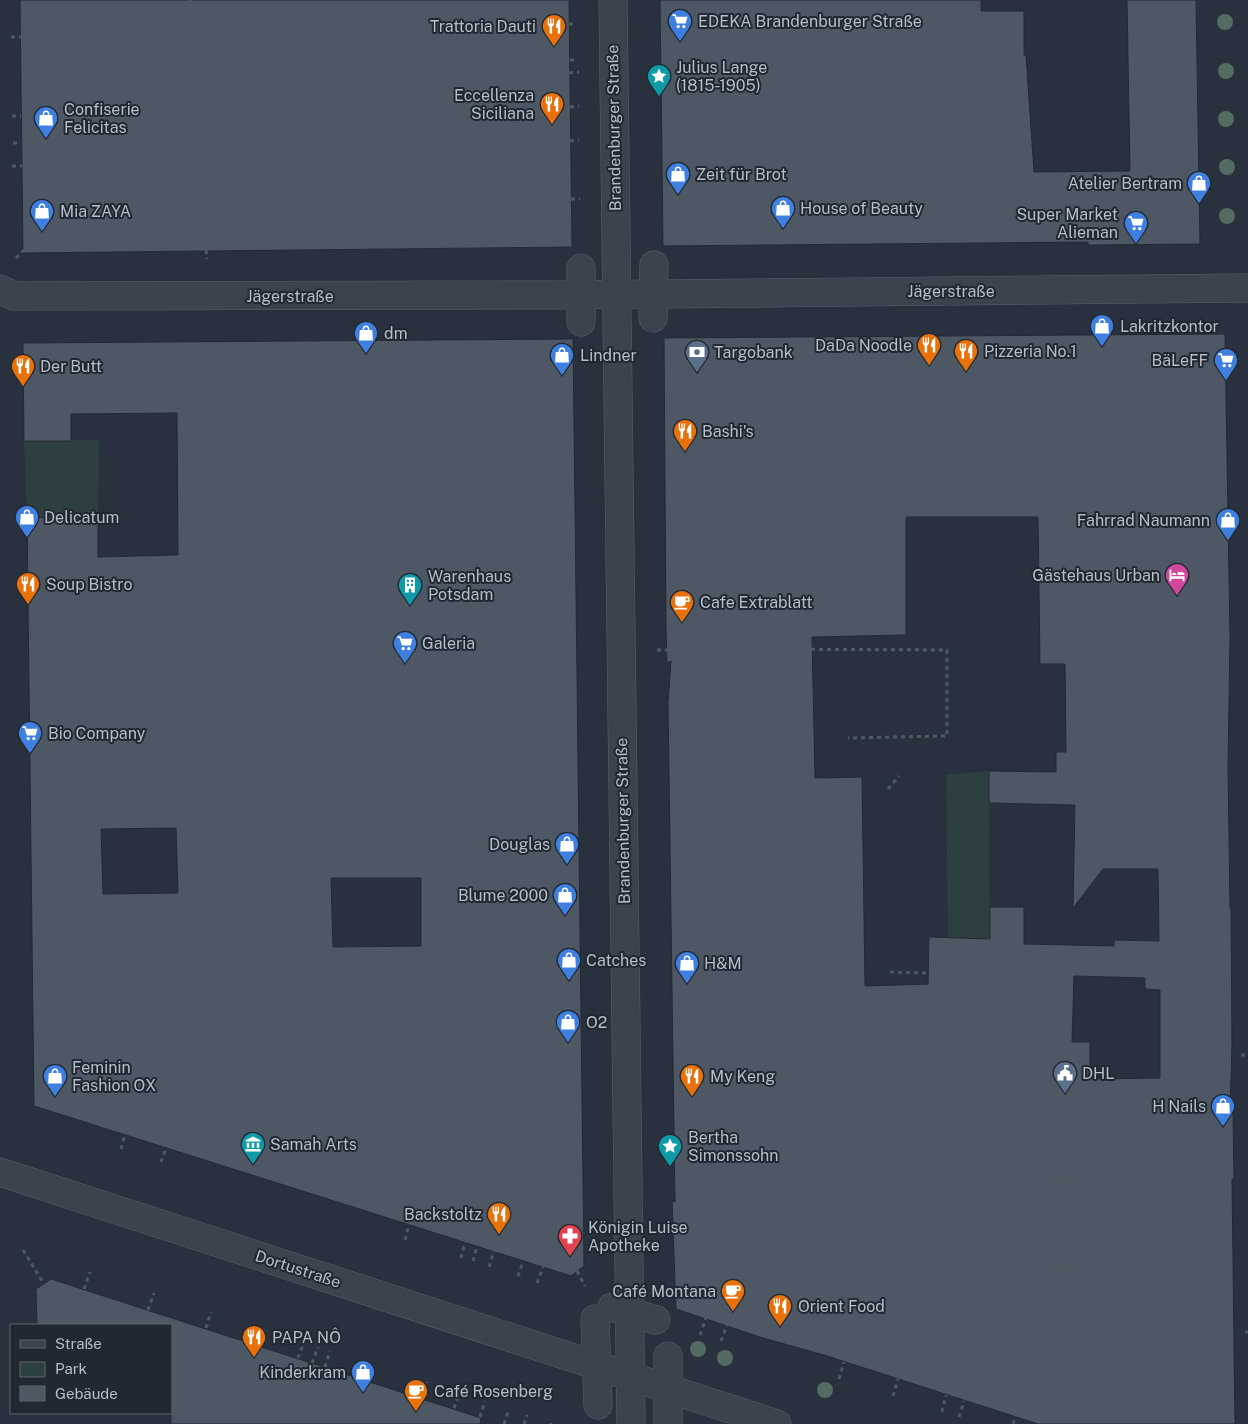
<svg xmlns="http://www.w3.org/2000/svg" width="1248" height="1424" font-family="'Public Sans',sans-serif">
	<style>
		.green { fill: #2d3f40 }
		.building { fill: #4e5865; stroke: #222a34; fill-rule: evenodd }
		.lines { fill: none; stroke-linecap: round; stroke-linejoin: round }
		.street-casing { stroke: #59616b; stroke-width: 29 }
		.path { stroke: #4b5c5f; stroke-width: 3; stroke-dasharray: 4 4; stroke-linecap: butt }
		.street { stroke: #3b434d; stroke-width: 28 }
		.tree { fill: #546b62 }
		.labels { text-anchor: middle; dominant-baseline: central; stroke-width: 4; stroke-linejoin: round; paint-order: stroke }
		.poi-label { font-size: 16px; fill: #b7bec8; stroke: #202832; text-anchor: start }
		.street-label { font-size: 16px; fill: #b7bec8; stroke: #202832 }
	</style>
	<rect width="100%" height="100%" fill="#28313d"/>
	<g class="green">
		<polygon points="99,440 98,516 27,518 24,441"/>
		<polygon points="989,771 990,939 948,938 946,775"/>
	</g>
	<g class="building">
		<polygon points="20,0 569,0 572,247 23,253"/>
		<polygon points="660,0 981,0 981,11 1024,11 1024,55 1026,55 1034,172 1130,171 1127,0 1196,0 1200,244 1088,245 1088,242 663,246"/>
		<path d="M1225,334L1230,637L1228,769L1230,908H1231L1232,1044L1230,1113H1233L1234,1179H1232L1235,1424H1038L824,1355L763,1338L676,1309L672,1201L675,1202L668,703L671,661L667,663L666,631L664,338ZM906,517H1038L1040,664H1065L1066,752H1056V772L989,771V803L1075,805L1073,908L1103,869H1158L1159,941L1114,940V946L1024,944V907H990V939L929,937L928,984L865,986L862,777L815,778L812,637L906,635ZM1074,976L1145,978V989L1160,990V1078L1090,1079V1042H1072Z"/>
		<path d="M573,339L584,1266L571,1276L34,1106L27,518L98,516V557L178,555L177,413L71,414V441H24L23,343ZM176,828L178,893L103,894L101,829ZM331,878H421V946L333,947Z"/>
		<polygon points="51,1279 481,1418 480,1424 171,1424 171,1325 37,1325 36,1289"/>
	</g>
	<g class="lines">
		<g class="street-casing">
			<g id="street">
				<polyline points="613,0 631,1424"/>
				<polyline points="581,268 581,322"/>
				<polyline points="0,289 14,296 557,295 1248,288"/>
				<polyline points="653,318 654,265"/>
				<polyline points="0,1172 777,1424"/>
				<polyline points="612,1307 656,1320"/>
				<polyline points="595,1319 598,1405"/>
				<polyline points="668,1356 668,1423"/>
			</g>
		</g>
		<g class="path">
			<polyline points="190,0 191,37"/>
			<polyline points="569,24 577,24"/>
			<polyline points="11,37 21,37"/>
			<polyline points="570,60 578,60"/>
			<polyline points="191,68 205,180"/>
			<polyline points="569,73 579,72"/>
			<polyline points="570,107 579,106"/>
			<polyline points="12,116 21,116"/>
			<polyline points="570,141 579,140"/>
			<polyline points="13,143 21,143"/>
			<polyline points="12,166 22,166"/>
			<polyline points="571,199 580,199"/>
			<polyline points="206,250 207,259"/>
			<polyline points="16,258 26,248"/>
			<polyline points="739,649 947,650 947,736 848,738"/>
			<polyline points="657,650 667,650"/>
			<polyline points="888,789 899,776"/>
			<polyline points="890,972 928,973"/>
			<polyline points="1241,1055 1248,1055"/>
			<polyline points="848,1056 890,1056"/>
			<polyline points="1059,1109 1063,1339 1059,1357"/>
			<polyline points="1036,1118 1059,1117"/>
			<polyline points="121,1149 125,1135"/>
			<polyline points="161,1162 166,1148"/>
			<polyline points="1060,1180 1079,1180"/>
			<polyline points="883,1230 892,1229"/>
			<polyline points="405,1240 409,1224"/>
			<polyline points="23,1250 44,1284"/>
			<polyline points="461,1258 465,1242"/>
			<polyline points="1048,1260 1062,1259"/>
			<polyline points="473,1261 477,1246"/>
			<polyline points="1062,1266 1084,1265"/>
			<polyline points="489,1267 494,1251"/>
			<polyline points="577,1271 585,1286"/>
			<polyline points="518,1276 523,1261"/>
			<polyline points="537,1283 543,1267"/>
			<polyline points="84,1289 90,1272"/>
			<polyline points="148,1310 154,1293"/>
			<polyline points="206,1328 211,1312"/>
			<polyline points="1245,1332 1248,1332"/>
			<polyline points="700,1335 706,1318"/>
			<polyline points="721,1341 727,1325"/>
			<polyline points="258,1345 264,1329"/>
			<polyline points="298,1358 304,1342"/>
			<polyline points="312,1363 318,1347"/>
			<polyline points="325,1367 330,1351"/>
			<polyline points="839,1379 844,1362"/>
			<polyline points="366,1380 372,1364"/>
			<polyline points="893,1396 898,1379"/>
			<polyline points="422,1398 427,1382"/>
			<polyline points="454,1408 459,1393"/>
			<polyline points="942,1412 946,1395"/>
			<polyline points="480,1417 485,1401"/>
			<polyline points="959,1417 964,1401"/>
			<polyline points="504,1424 509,1409"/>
			<polyline points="524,1424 527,1415"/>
			<polyline points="551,1424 551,1423"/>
			<polyline points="1013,1424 1016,1416"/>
		</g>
		<use href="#street" class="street"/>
	</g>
	<g class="tree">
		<circle cx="1225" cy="22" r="8"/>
		<circle cx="1226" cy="71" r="8"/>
		<circle cx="1226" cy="119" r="8"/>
		<circle cx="1227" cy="167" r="8"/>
		<circle cx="1227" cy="216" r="8"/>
		<circle cx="698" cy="1349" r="8"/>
		<circle cx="725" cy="1358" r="8"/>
		<circle cx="825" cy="1390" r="8"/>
	</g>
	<defs>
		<g id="supermarket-pin" transform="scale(1.25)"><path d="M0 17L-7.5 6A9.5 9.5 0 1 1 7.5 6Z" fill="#3f7fe0" stroke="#202832"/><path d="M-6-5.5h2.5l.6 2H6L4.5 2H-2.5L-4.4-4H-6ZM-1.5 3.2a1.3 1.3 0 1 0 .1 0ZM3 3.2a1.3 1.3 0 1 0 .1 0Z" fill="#fff"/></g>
		<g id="restaurant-pin" transform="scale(1.25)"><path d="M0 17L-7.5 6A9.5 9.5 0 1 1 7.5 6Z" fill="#e8710a" stroke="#202832"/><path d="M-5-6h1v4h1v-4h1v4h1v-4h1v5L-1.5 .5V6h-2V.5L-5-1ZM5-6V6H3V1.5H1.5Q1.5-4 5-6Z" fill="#fff"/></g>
		<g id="sight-pin" transform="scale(1.25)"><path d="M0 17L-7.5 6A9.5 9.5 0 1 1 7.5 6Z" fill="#0f9aa8" stroke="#202832"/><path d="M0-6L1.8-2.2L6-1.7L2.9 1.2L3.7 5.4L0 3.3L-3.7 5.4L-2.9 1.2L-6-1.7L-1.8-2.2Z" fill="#fff"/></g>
		<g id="shop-pin" transform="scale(1.25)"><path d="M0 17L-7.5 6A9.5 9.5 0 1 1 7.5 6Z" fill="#3f7fe0" stroke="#202832"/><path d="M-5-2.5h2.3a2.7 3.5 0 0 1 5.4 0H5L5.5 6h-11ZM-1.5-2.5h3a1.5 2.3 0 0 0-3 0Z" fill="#fff"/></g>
		<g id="bank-pin" transform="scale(1.25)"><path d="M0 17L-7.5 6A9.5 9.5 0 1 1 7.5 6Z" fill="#5c6f8a" stroke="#202832"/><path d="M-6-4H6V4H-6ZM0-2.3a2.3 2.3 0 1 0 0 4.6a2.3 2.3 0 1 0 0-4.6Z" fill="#fff"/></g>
		<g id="hotel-pin" transform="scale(1.25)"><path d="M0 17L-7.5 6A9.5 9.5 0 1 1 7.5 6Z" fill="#d1479c" stroke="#202832"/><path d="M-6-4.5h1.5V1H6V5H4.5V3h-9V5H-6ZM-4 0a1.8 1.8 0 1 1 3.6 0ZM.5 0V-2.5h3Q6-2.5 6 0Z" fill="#fff"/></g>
		<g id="building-pin" transform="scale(1.25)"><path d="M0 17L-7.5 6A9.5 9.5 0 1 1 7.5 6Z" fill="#0f9aa8" stroke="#202832"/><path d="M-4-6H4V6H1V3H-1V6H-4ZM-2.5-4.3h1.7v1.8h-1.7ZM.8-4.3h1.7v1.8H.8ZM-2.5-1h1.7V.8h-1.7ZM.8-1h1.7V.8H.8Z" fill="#fff"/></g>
		<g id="cafe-pin" transform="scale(1.25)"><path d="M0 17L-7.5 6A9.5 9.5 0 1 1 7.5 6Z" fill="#e8710a" stroke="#202832"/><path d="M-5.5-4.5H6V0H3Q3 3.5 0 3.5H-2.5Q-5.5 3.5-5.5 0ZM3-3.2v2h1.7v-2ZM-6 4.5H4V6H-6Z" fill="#fff"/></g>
		<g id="civic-pin" transform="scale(1.25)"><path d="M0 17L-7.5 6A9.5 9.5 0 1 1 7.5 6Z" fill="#5c6f8a" stroke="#202832"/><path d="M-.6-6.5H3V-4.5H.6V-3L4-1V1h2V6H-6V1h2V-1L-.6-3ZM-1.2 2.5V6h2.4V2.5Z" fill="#fff"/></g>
		<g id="museum-pin" transform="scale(1.25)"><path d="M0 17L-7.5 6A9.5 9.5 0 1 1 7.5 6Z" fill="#0f9aa8" stroke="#202832"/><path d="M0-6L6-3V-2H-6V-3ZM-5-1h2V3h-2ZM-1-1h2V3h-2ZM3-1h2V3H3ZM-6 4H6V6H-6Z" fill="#fff"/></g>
		<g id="pharmacy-pin" transform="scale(1.25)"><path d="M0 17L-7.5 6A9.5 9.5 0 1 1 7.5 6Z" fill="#e0444e" stroke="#202832"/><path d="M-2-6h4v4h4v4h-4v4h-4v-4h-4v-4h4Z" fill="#fff"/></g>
	</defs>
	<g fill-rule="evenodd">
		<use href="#supermarket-pin" x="680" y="21"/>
		<use href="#restaurant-pin" x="554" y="26"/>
		<use href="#sight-pin" x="659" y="76"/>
		<use href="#restaurant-pin" x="552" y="104"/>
		<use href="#shop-pin" x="46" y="118"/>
		<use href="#shop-pin" x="678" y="174"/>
		<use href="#shop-pin" x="1199" y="183"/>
		<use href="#shop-pin" x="783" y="208"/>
		<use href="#shop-pin" x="42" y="211"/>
		<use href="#supermarket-pin" x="1136" y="223"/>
		<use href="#shop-pin" x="1102" y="326"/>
		<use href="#shop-pin" x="366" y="333"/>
		<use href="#restaurant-pin" x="929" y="345"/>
		<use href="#restaurant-pin" x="966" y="351"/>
		<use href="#bank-pin" x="697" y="352"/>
		<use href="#shop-pin" x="562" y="355"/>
		<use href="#supermarket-pin" x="1226" y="360"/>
		<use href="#restaurant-pin" x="23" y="366"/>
		<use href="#restaurant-pin" x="685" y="431"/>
		<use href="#shop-pin" x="27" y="517"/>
		<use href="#shop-pin" x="1228" y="520"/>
		<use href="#hotel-pin" x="1177" y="575"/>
		<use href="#restaurant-pin" x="28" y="584"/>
		<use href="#building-pin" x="410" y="585"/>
		<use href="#cafe-pin" x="682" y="602"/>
		<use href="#supermarket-pin" x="405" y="643"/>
		<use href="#supermarket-pin" x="30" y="733"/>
		<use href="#shop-pin" x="567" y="844"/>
		<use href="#shop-pin" x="565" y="895"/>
		<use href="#shop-pin" x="569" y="960"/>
		<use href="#shop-pin" x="687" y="963"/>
		<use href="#shop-pin" x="568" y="1022"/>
		<use href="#civic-pin" x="1065" y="1073"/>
		<use href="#shop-pin" x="55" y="1076"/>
		<use href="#restaurant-pin" x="692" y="1076"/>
		<use href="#shop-pin" x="1223" y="1106"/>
		<use href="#museum-pin" x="253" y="1144"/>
		<use href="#sight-pin" x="670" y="1146"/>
		<use href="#restaurant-pin" x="499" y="1214"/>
		<use href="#pharmacy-pin" x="570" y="1236"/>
		<use href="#cafe-pin" x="733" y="1291"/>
		<use href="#restaurant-pin" x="780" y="1306"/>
		<use href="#restaurant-pin" x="254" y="1337"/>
		<use href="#shop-pin" x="363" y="1372"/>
		<use href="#cafe-pin" x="416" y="1391"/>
	</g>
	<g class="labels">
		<g class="poi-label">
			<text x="698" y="21">EDEKA Brandenburger Straße</text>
			<text x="536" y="26" text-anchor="end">Trattoria Dauti</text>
			<text x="676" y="67">Julius Lange<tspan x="676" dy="18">(1815-1905)</tspan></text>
			<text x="534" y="95" text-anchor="end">Eccellenza<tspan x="534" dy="18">Siciliana</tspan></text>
			<text x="64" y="109">Confiserie<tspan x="64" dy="18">Felicitas</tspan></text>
			<text x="696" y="174">Zeit für Brot</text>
			<text x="1182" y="183" text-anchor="end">Atelier Bertram</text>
			<text x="800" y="208">House of Beauty</text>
			<text x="60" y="211">Mia ZAYA</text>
			<text x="1118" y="214" text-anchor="end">Super Market<tspan x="1118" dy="18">Alieman</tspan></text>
			<text x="1120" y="326">Lakritzkontor</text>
			<text x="384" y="333">dm</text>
			<text x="912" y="345" text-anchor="end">DaDa Noodle</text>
			<text x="984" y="351">Pizzeria No.1</text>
			<text x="714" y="352">Targobank</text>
			<text x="580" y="355">Lindner</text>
			<text x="1208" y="360" text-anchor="end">BäLeFF</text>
			<text x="40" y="366">Der Butt</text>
			<text x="702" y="431">Bashi's</text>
			<text x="44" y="517">Delicatum</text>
			<text x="1210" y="520" text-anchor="end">Fahrrad Naumann</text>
			<text x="1160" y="575" text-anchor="end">Gästehaus Urban</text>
			<text x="428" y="576">Warenhaus<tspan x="428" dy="18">Potsdam</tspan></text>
			<text x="46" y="584">Soup Bistro</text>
			<text x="700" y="602">Cafe Extrablatt</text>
			<text x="422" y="643">Galeria</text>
			<text x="48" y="733">Bio Company</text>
			<text x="550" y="844" text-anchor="end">Douglas</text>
			<text x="548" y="895" text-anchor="end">Blume 2000</text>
			<text x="586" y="960">Catches</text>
			<text x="704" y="963">H&amp;M</text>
			<text x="586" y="1022">O2</text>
			<text x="72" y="1067">Feminin<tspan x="72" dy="18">Fashion OX</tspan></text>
			<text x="1082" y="1073">DHL</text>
			<text x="710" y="1076">My Keng</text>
			<text x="1206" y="1106" text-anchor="end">H Nails</text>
			<text x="688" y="1137">Bertha<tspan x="688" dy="18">Simonssohn</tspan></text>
			<text x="270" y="1144">Samah Arts</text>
			<text x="482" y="1214" text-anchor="end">Backstoltz</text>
			<text x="588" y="1227">Königin Luise<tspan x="588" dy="18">Apotheke</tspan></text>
			<text x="716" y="1291" text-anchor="end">Café Montana</text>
			<text x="798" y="1306">Orient Food</text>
			<text x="272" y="1337">PAPA NÔ</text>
			<text x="346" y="1372" text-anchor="end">Kinderkram</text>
			<text x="434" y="1391">Café Rosenberg</text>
		</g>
		<g class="street-label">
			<text transform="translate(614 128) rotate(-91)">Brandenburger Straße</text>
			<text x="951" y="291">Jägerstraße</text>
			<text x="290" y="296">Jägerstraße</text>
			<text transform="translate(623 821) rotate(-91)">Brandenburger Straße</text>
			<text transform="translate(298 1269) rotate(18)">Dortustraße</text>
		</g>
	</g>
	<rect x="10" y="1324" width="162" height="90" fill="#202832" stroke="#5c646e"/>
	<rect x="20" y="1340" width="25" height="8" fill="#3b434d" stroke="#5c646e"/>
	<text x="55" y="1349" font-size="15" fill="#b7bec8">Straße</text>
	<rect x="20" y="1362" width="25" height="15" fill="#2d3f40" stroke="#5c646e"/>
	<text x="55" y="1374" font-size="15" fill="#b7bec8">Park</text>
	<rect x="20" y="1386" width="25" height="15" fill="#4e5865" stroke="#5c646e"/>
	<text x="55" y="1399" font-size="15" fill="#b7bec8">Gebäude</text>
</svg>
